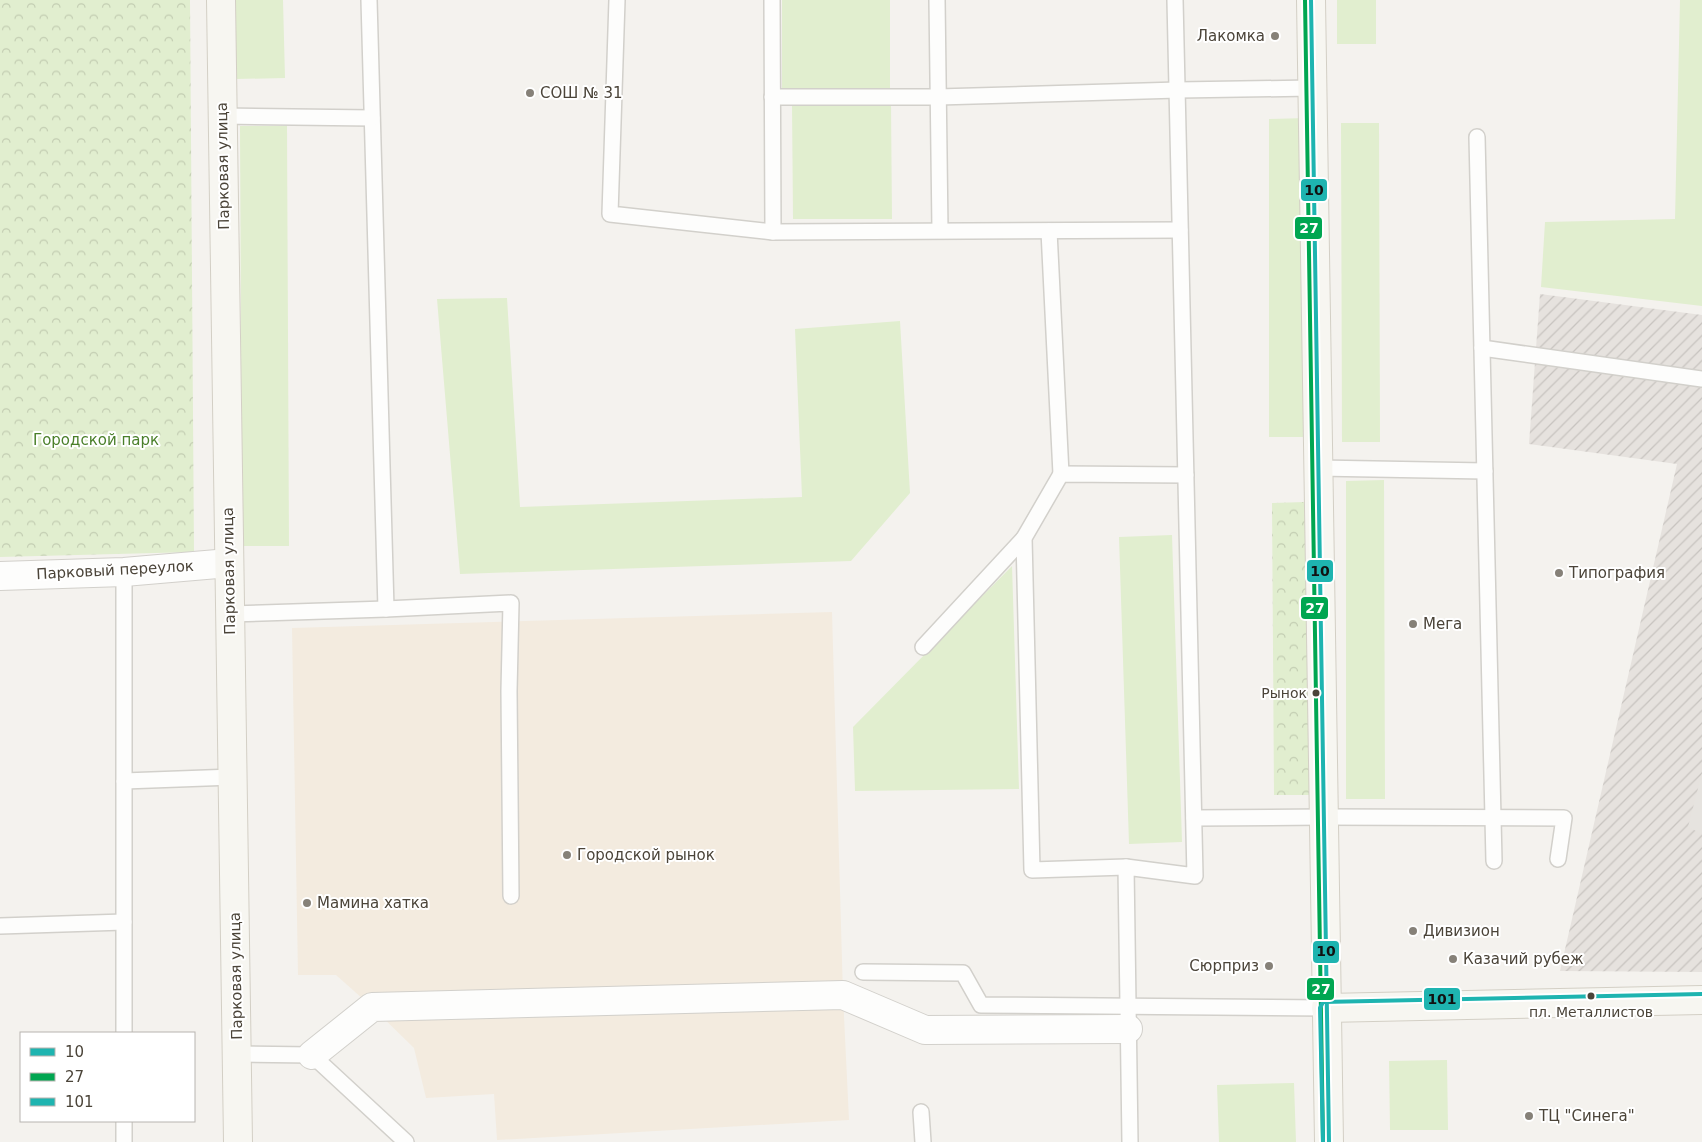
<svg xmlns="http://www.w3.org/2000/svg" width="1702" height="1142" font-family="'DejaVu Sans',sans-serif">
	<style>
		.commercial { fill: #f3ebdf }
		.industrial { fill: url(#industrial-furrows) }
		.grass { fill: #e1eecf }
		.forest { fill: url(#forest-crowns) }
		.parking { fill: #e6e3df }
		.lines { fill: none; stroke-linecap: round; stroke-linejoin: round }
		.lane-casing { stroke: #d2d0cb; stroke-width: 18 }
		.street-casing { stroke: #d2d0cb; stroke-width: 30 }
		.secondary-casing { stroke: #d3cfc5; stroke-width: 30 }
		.lane { stroke: #fdfdfc; stroke-width: 15 }
		.street { stroke: #fdfdfc; stroke-width: 28 }
		.secondary { stroke: #f7f6f1; stroke-width: 28 }
		.bus-1-casing { stroke: #fff; stroke-width: 8 }
		.bus-2-casing { stroke: #fff; stroke-width: 8 }
		.bus-3-casing { stroke: #fff; stroke-width: 8 }
		.bus-1 { stroke: #1eb4b0; stroke-width: 4 }
		.bus-2 { stroke: #00a651; stroke-width: 4 }
		.bus-3 { stroke: #1eb4b0; stroke-width: 4 }
		.poi-dot { fill: #868178; stroke: #fff; stroke-width: 2 }
		.bus-dot { fill: #4b4439; stroke: #fff; stroke-width: 2 }
		.labels { text-anchor: middle; dominant-baseline: central; stroke-width: 4; stroke-linejoin: round; paint-order: stroke }
		.bus-label { font-size: 14px; fill: #4b4439; stroke: #fff; text-anchor: end }
		.poi-label { font-size: 15px; fill: #4b4439; stroke: #fff; text-anchor: start }
		.street-label { font-size: 15px; fill: #4b4439; stroke: #fff }
		.park-label { font-size: 15px; fill: #4a7f2a; stroke: #fff }
		.line-badge { stroke: #fff; stroke-width: 2 }
		.badge-label { font-size: 14px; text-anchor: middle; font-weight: bold; fill: #fff }
		.pale-badge-label { font-size: 14px; text-anchor: middle; font-weight: bold; fill: #111 }
	</style>
	<defs>
		<pattern id="industrial-furrows" width="10" height="10" patternUnits="userSpaceOnUse" patternTransform="scale(1.25)"><rect width="10" height="10" fill="#e6e2de"/><path d="M-1 1l2-2M0 10L10 0M9 11l2-2" fill="none" stroke="#c7c3bf"/></pattern>
		<pattern id="forest-crowns" width="20" height="18" patternUnits="userSpaceOnUse" patternTransform="scale(1.25)"><rect width="20" height="18" fill="#e1eecf"/><path d="M2 6a3 3 0 1 1 6 0M12 15a3 3 0 1 1 6 0" fill="none" stroke="#c3cdb2"/></pattern>
	</defs>
	<rect width="100%" height="100%" fill="#f4f2ee"/>
	<polygon class="commercial" points="832,612 843,995 849,1120 497,1140 494,1094 426,1098 414,1048 372,1007 336,975 298,975 292,628"/>
	<polygon class="industrial" points="1540,294 1702,315 1702,972 1560,971 1677,464 1529,444"/>
	<g class="grass">
		<polygon points="234,0 283,0 285,78 236,79"/>
		<rect x="782" y="0" width="108" height="88"/>
		<rect x="1337" y="0" width="39" height="44"/>
		<polygon points="1680,0 1702,0 1702,306 1541,287 1545,222 1675,219"/>
		<polygon points="891,104 892,219 793,219 792,105"/>
		<polygon points="1307,118 1308,437 1269,437 1269,119"/>
		<polygon points="1341,123 1379,123 1380,442 1342,442"/>
		<polygon points="240,126 287,126 289,546 242,546"/>
		<polygon points="507,298 520,507 802,497 795,329 900,321 910,493 851,561 460,574 437,299"/>
		<polygon points="1384,480 1385,799 1346,799 1346,481"/>
		<polygon points="1172,535 1182,842 1129,844 1119,537"/>
		<polygon points="1012,566 1019,789 855,791 853,727"/>
		<polygon points="1447,1060 1448,1130 1390,1130 1389,1061"/>
		<polygon points="1294,1083 1296,1142 1219,1142 1217,1085"/>
	</g>
	<g class="forest">
		<polygon points="0,0 190,0 194,552 0,557"/>
		<polygon points="1305,502 1313,795 1274,795 1272,503"/>
	</g>
	<polygon class="parking" points="1702,773 1702,834 1688,827"/>
	<g class="lines">
		<g class="lane-casing">
			<g id="lane">
				<polyline points="369,0 386,609"/>
				<polyline points="617,0 610,214 773,232 1180,230"/>
				<polyline points="772,0 773,232"/>
				<polyline points="937,0 940,230"/>
				<polyline points="772,97 938,97 1178,90 1312,88"/>
				<polyline points="222,116 372,118"/>
				<polyline points="1477,137 1494,861"/>
				<polyline points="1049,231 1061,474"/>
				<polyline points="1482,348 1702,379"/>
				<polyline points="1318,468 1485,471"/>
				<polyline points="124,572 124,1033"/>
				<polyline points="230,614 386,609 511,603 509,691 511,896"/>
				<polyline points="923,647 1024,538"/>
				<polyline points="124,781 233,777"/>
				<polyline points="1194,818 1324,817 1564,818 1558,859"/>
				<polyline points="1126,867 1032,870 1024,538 1061,474 1186,475"/>
				<polyline points="0,926 124,922"/>
				<polyline points="863,972 963,973 981,1005 1326,1008"/>
				<polyline points="237,1054 312,1055 406,1142"/>
				<polyline points="921,1112 923,1142"/>
				<polyline points="124,1121 124,1142"/>
				<polyline points="1130,1142 1126,867 1195,876 1175,0"/>
			</g>
		</g>
		<g class="street-casing">
			<g id="street">
				<polyline points="0,576 124,572 229,563"/>
				<polyline points="312,1055 372,1007 843,995 925,1030 1128,1029"/>
			</g>
		</g>
		<g class="secondary-casing">
			<g id="secondary">
				<polyline points="221,0 238,1142"/>
				<polyline points="1311,0 1329,1142"/>
				<polyline points="1326,1008 1702,1000"/>
			</g>
		</g>
		<use href="#lane" class="lane"/>
		<use href="#street" class="street"/>
		<use href="#secondary" class="secondary"/>
		<g class="bus-1-casing">
			<polyline id="bus-1" points="1311,0 1329,1142"/>
		</g>
		<g class="bus-2-casing">
			<polyline id="bus-2" points="1305,0 1323,1142"/>
		</g>
		<g class="bus-3-casing">
			<polyline id="bus-3" points="1323,1142 1320,1008 1323,1002 1702,994"/>
		</g>
		<use href="#bus-1" class="bus-1"/>
		<use href="#bus-2" class="bus-2"/>
		<use href="#bus-3" class="bus-3"/>
	</g>
	<g class="poi-dot">
		<circle cx="1275" cy="36" r="5"/>
		<circle cx="530" cy="93" r="5"/>
		<circle cx="1559" cy="573" r="5"/>
		<circle cx="1413" cy="624" r="5"/>
		<circle cx="567" cy="855" r="5"/>
		<circle cx="307" cy="903" r="5"/>
		<circle cx="1413" cy="931" r="5"/>
		<circle cx="1453" cy="959" r="5"/>
		<circle cx="1269" cy="966" r="5"/>
		<circle cx="1529" cy="1116" r="5"/>
	</g>
	<g class="bus-dot">
		<circle cx="1316" cy="693" r="4.5"/>
		<circle cx="1591" cy="996" r="4.5"/>
	</g>
	<g class="labels">
		<g class="bus-label">
			<text x="1307" y="693">Рынок</text>
			<text x="1591" y="1012" text-anchor="middle">пл. Металлистов</text>
		</g>
		<g class="poi-label">
			<text x="1265" y="36" text-anchor="end">Лакомка</text>
			<text x="540" y="93">СОШ № 31</text>
			<text x="1569" y="573">Типография</text>
			<text x="1423" y="624">Мега</text>
			<text x="577" y="855">Городской рынок</text>
			<text x="317" y="903">Мамина хатка</text>
			<text x="1423" y="931">Дивизион</text>
			<text x="1463" y="959">Казачий рубеж</text>
			<text x="1259" y="966" text-anchor="end">Сюрприз</text>
			<text x="1539" y="1116">ТЦ "Синега"</text>
		</g>
		<g class="street-label">
			<text transform="translate(223 166) rotate(-91)">Парковая улица</text>
			<text transform="translate(115 570) rotate(-3)">Парковый переулок</text>
			<text transform="translate(229 571) rotate(-91)">Парковая улица</text>
			<text transform="translate(236 976) rotate(-91)">Парковая улица</text>
		</g>
		<g class="park-label">
			<text x="96" y="440">Городской парк</text>
		</g>
	</g>
	<g class="line-badge">
		<rect x="1300" y="178" width="28" height="24" rx="5" fill="#1eb4b0"/>
		<rect x="1294" y="216" width="29" height="24" rx="5" fill="#00a651"/>
		<rect x="1306" y="559" width="28" height="24" rx="5" fill="#1eb4b0"/>
		<rect x="1300" y="596" width="29" height="24" rx="5" fill="#00a651"/>
		<rect x="1312" y="940" width="28" height="24" rx="5" fill="#1eb4b0"/>
		<rect x="1306" y="977" width="29" height="24" rx="5" fill="#00a651"/>
		<rect x="1423" y="987" width="38" height="24" rx="5" fill="#1eb4b0"/>
	</g>
	<g class="badge-label">
		<text x="1309" y="233">27</text>
		<text x="1315" y="613">27</text>
		<text x="1321" y="994">27</text>
	</g>
	<g class="pale-badge-label">
		<text x="1314" y="195">10</text>
		<text x="1320" y="576">10</text>
		<text x="1326" y="956">10</text>
		<text x="1442" y="1004">101</text>
	</g>
	<rect x="20" y="1032" width="175" height="90" fill="#ffffff" stroke="#b7b4b0"/>
	<rect x="30" y="1048" width="25" height="8" fill="#1eb4b0" stroke="#b7b4b0"/>
	<text x="65" y="1057" font-size="15" fill="#4b4439">10</text>
	<rect x="30" y="1073" width="25" height="8" fill="#00a651" stroke="#b7b4b0"/>
	<text x="65" y="1082" font-size="15" fill="#4b4439">27</text>
	<rect x="30" y="1098" width="25" height="8" fill="#1eb4b0" stroke="#b7b4b0"/>
	<text x="65" y="1107" font-size="15" fill="#4b4439">101</text>
</svg>
